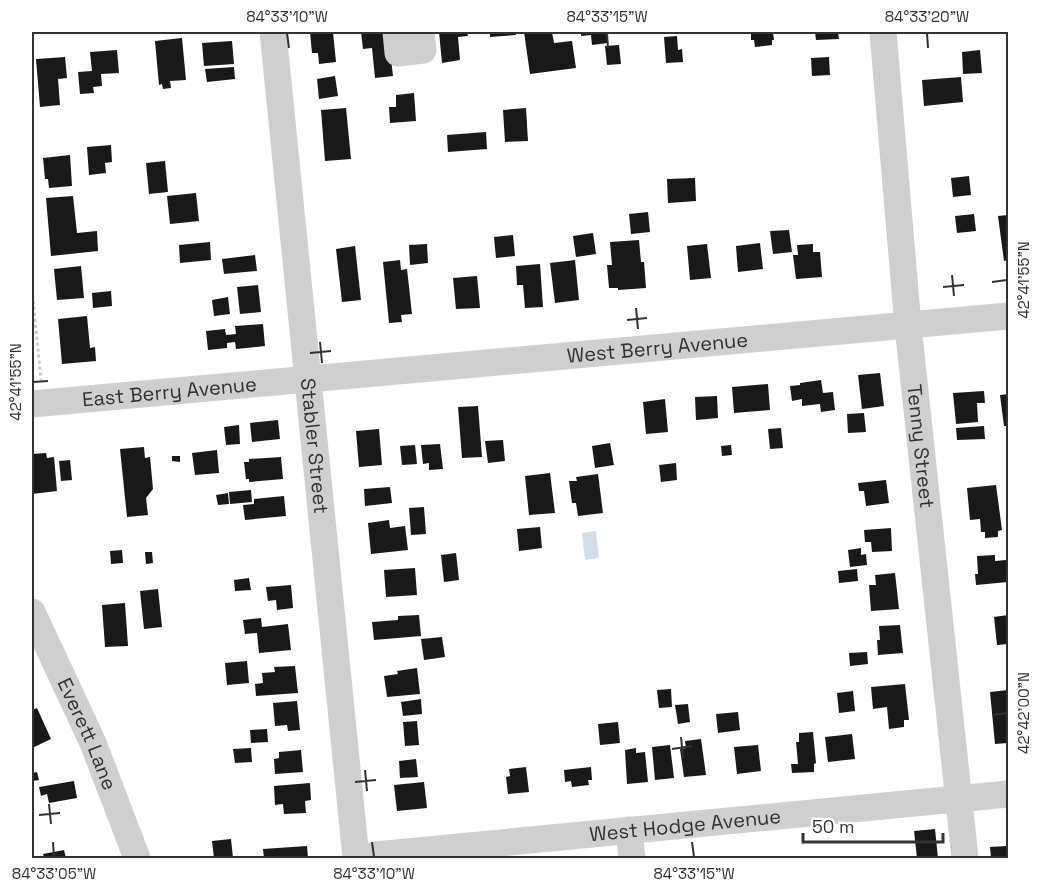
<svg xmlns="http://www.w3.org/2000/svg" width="1040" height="890" font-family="'Space Grotesk',sans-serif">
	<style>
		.water { fill: #d1dde9 }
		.building { fill: #191919 }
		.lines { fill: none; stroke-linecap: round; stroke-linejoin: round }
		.path { stroke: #c9c9c9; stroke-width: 3; stroke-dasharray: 3 3; stroke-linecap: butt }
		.minor { stroke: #cfcfcf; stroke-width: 27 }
		.ticks { fill: none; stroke: #323232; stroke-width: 2 }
		.labels { text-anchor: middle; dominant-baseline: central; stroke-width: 6; stroke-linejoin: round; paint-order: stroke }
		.street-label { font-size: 20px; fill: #323232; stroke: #fff }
		.neatline { fill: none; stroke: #323232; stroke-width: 2 }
		.ticks-label { font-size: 15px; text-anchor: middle; fill: #323232 }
	</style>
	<rect width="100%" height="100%" fill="#fff"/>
	<polygon class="water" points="596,531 599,558 585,560 582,533"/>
	<g class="building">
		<polygon points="310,32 333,32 336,62 319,64 318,53 312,53"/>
		<polygon points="361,32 388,32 393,76 375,78 372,48 363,49"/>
		<polygon points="439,32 467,32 468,36 458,37 460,60 442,63"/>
		<polygon points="490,32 515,32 516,35 490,37"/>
		<polygon points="524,32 552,32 554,43 572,41 576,68 530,74"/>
		<polygon points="581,32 606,32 608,43 592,45 591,35 581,36"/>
		<polygon points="751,32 773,32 774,40 772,40 772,45 755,47 754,40 751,40"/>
		<polygon points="815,32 838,32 839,39 816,40"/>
		<polygon points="677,36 678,50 682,49 683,62 666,63 664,37"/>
		<polygon points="182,38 186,80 170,81 171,88 163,89 162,84 159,85 155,41"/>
		<polygon points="232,41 234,64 204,66 202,43"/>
		<polygon points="619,45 621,64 607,65 605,46"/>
		<polygon points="117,50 119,73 101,74 102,86 93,87 94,93 80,94 78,72 92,71 90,52"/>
		<polygon points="980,50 982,73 963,74 962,52"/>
		<polygon points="65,57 67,78 58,79 60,105 40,107 36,59"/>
		<polygon points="829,57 830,75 812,76 811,58"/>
		<polygon points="234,67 235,79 207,82 205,69"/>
		<polygon points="335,76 338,96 319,99 317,79"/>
		<polygon points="961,77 963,102 924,106 922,80"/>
		<polygon points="414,93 416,121 390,123 389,107 396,107 396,95"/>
		<polygon points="346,108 351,159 325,161 321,110"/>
		<polygon points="526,108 528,141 505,142 503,110"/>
		<polygon points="486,132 487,149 448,152 447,135"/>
		<polygon points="111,145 112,162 105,163 106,173 89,175 87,147"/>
		<polygon points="70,155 72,186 49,188 48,179 45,179 43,158"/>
		<polygon points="165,161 168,192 149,194 146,163"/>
		<polygon points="969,176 971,195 953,197 951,178"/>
		<polygon points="695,178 696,201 668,203 667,179"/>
		<polygon points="196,193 199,221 170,224 167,196"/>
		<polygon points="73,196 77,233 97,231 98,251 51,256 46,198"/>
		<polygon points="648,212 650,232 631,234 629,214"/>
		<polygon points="974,214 976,231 957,233 955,216"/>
		<polygon points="1008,215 1008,260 1004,261 998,216"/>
		<polygon points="789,230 792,252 773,254 770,231"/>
		<polygon points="593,233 596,254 576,257 573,236"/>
		<polygon points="513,235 515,256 496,258 494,237"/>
		<polygon points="639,240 641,262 644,262 646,288 618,290 618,288 609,288 607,265 612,265 610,242"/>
		<polygon points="210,242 211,260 180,263 179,245"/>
		<polygon points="760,243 763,269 738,272 736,246"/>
		<polygon points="427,244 428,263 410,265 409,245"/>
		<polygon points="707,244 711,278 690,280 687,246"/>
		<polygon points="813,244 813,252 820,252 822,277 796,279 793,255 798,255 797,245"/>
		<polygon points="355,246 361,300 342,302 336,249"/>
		<polygon points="255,255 257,271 224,274 222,259"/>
		<polygon points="400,260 401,270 407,269 412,314 401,315 402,322 389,323 383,262"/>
		<polygon points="575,260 579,300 555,303 550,263"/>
		<polygon points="540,264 543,307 525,308 523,285 517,285 516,266"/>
		<polygon points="81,266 84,298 57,300 54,269"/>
		<polygon points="477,276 480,308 456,309 453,278"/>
		<polygon points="258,285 261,312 240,314 237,287"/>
		<polygon points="111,291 112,306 93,308 92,293"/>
		<polygon points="228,297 230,314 214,316 212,300"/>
		<polygon points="87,316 90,348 95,347 96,361 62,364 58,319"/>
		<polygon points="263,324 265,346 236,349 235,342 227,343 227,348 208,350 206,331 225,329 226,335 236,334 235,326"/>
		<polygon points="880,373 884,406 862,409 858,375"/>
		<polygon points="821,380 823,393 833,392 835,410 821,412 820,404 802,406 802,399 792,401 790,386 800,385 800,383"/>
		<polygon points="768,384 770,410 734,413 732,387"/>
		<polygon points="984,391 985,403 977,403 978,422 956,424 953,393"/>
		<polygon points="1008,394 1008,426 1004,426 1000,395"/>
		<polygon points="717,396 718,418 696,420 695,397"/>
		<polygon points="665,399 668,432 646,434 643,402"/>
		<polygon points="478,406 482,457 462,458 458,407"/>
		<polygon points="864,413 866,432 848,433 847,414"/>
		<polygon points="278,420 280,439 252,442 250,423"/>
		<polygon points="239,425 240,444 226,445 224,427"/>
		<polygon points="984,426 985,439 957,440 956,428"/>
		<polygon points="781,428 783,448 770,449 768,429"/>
		<polygon points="379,429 382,465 359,467 356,431"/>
		<polygon points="503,440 505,461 488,463 485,441"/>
		<polygon points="610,443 614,465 595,468 592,446"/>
		<polygon points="440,444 443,469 429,470 429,463 423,464 421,445"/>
		<polygon points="415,445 417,464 402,465 400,446"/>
		<polygon points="731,445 732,455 722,456 721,446"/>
		<polygon points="144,447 145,458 150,457 153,489 146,498 148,515 127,517 120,449"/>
		<polygon points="217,450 219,473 195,475 192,453"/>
		<polygon points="46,453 47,458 54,457 57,491 32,494 32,454"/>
		<polygon points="172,456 180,456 180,462 172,461"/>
		<polygon points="281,457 283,479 249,482 249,479 246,479 244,462 249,462 249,459"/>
		<polygon points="70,460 72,480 61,481 59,461"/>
		<polygon points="676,463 677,480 661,482 659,465"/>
		<polygon points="550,473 555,513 529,515 525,476"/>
		<polygon points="598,474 603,513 578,516 576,503 572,503 569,481 577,481 576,477"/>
		<polygon points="886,480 889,503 866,506 864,491 859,491 858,483"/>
		<polygon points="996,485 1002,530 998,531 998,537 985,538 985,532 981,532 980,519 970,520 967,488"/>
		<polygon points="390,487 392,503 365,506 364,489"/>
		<polygon points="251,490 252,502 230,504 229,492"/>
		<polygon points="228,493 229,504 218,505 216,495"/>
		<polygon points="284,496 286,516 245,520 243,505 254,504 254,499"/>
		<polygon points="424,507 426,534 411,535 409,508"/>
		<polygon points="389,520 390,528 405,526 408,550 371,554 368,523"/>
		<polygon points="540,527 542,548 519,551 517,529"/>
		<polygon points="891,528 892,551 872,552 871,542 865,542 864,530"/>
		<polygon points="861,548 861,555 866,554 867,565 850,567 848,550"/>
		<polygon points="122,550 123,563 111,564 110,551"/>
		<polygon points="145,552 152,552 153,563 146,564"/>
		<polygon points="456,553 459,580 444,582 441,555"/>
		<polygon points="995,555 995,561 1006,560 1008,582 976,585 975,574 978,574 977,556"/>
		<polygon points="415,568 417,595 386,597 384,570"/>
		<polygon points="857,569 858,581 839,583 838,571"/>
		<polygon points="895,573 899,609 871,611 869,585 876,585 875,575"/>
		<polygon points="249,578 251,590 235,591 234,580"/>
		<polygon points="291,585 293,608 277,610 276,600 268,601 266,587"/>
		<polygon points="158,589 162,627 144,629 140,591"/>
		<polygon points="125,603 128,646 105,647 102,605"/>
		<polygon points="419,615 421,636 374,640 372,622 398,620 398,616"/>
		<polygon points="1008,615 1008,644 997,645 994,617"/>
		<polygon points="261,618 262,627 288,624 291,650 259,653 257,633 245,634 243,620"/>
		<polygon points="900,625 903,653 878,655 877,640 880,640 879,626"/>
		<polygon points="442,637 445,657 424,660 421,639"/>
		<polygon points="867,652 868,664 850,666 849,653"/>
		<polygon points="247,661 249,683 227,685 225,663"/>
		<polygon points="295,666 298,693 256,696 255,684 263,683 262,673 275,672 274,667"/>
		<polygon points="417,668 420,694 387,697 384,676 398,674 397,671"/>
		<polygon points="905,684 909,720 904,720 904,727 889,729 887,707 873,709 871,687"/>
		<polygon points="671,689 672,707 659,708 657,690"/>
		<polygon points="1008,690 1008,743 995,744 990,692"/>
		<polygon points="853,691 855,711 839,713 837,693"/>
		<polygon points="421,699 422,714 403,716 401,702"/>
		<polygon points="297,701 300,730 288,731 287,725 275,726 273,703"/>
		<polygon points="688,704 690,722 678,724 675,705"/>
		<polygon points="37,708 51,739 32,748 32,710"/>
		<polygon points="738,712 740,730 718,733 716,714"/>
		<polygon points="417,721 419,745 405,746 403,722"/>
		<polygon points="618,722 620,743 600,745 598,724"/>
		<polygon points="267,729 268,742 251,743 250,730"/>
		<polygon points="813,732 816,763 814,764 814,772 792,773 791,764 798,764 796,742 799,742 799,733"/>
		<polygon points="852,734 855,759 828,762 825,737"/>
		<polygon points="701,739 706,775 684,777 680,749 686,748 685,741"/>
		<polygon points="670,745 674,778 655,780 652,747"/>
		<polygon points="758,745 761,771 737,774 734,747"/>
		<polygon points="251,748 252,762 235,763 233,749"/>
		<polygon points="636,748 636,753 645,752 648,782 627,784 625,750"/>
		<polygon points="301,750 303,772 275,774 274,759 279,758 279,752"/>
		<polygon points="416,759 418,777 400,778 399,761"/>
		<polygon points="526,767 529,792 508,794 506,777 510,776 509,769"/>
		<polygon points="591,767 592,780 588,780 589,785 572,787 571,781 565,782 564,770"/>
		<polygon points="37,772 39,780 32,781 32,773"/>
		<polygon points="74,781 77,798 49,803 47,794 41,796 39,787"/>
		<polygon points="424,782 427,808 397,811 394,785"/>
		<polygon points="310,783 311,800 305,801 306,813 284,814 283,804 275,805 274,786"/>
		<polygon points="935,829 938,858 917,858 914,831"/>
		<polygon points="231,839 233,858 214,858 212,841"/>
		<polygon points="307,846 308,858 264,858 263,849"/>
		<polygon points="1007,846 1008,858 991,858 990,847"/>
		<polygon points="64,850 66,858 44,858 43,854"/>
	</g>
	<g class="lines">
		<polyline class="path" points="32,289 41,380"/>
		<g class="minor">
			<path id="s1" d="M273,32L356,858"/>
			<polyline points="396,32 398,53 423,50 421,32"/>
			<path id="s2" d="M883,32L908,326L965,858"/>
			<path id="s3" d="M32,404L1008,316"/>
			<path id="s4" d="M32,612L93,743L137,858"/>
			<polyline points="629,830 632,858"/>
			<path id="s5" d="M365,858L375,855L1008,794"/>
		</g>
	</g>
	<path class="ticks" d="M287,33L289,48M607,33L608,48M927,33L928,48M952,275L954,296M992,282L1007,280M943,287L964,285M636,308L638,329M627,320L647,318M320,342L322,363M310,353L331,351M33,382L48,381M992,715L1007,713M681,737L683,758M672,749L692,746M365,770L367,791M355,782L376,780M49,804L51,824M39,815L60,813M53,842L54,857M372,842L374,857M692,842L694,857"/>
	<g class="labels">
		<g class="street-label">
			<text stroke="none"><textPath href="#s3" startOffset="628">West Berry Avenue</textPath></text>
			<text stroke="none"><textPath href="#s3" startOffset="138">East Berry Avenue</textPath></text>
			<text stroke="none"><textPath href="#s1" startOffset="416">Stabler Street</textPath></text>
			<text stroke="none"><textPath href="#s2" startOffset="416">Tenny Street</textPath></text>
			<text stroke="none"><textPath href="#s4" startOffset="134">Everett Lane</textPath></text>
			<text stroke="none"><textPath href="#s5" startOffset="322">West Hodge Avenue</textPath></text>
		</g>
	</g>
	<rect width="1040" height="890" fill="none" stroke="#ffffff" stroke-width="66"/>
	<path d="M803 833v9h140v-9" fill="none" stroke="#323232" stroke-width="3"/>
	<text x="812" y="833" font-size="18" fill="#323232" stroke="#ffffff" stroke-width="4.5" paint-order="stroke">50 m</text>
	<rect x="33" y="33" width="974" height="824" class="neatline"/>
	<g class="ticks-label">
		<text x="287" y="22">84°33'10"W</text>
		<text x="607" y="22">84°33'15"W</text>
		<text x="927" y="22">84°33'20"W</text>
		<text transform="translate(1024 280) rotate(-90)" y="5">42°41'55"N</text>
		<text transform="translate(16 382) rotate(-90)" y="5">42°41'55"N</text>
		<text transform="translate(1024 713) rotate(-90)" y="5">42°42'00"N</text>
		<text x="54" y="879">84°33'05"W</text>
		<text x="374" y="879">84°33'10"W</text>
		<text x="694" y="879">84°33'15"W</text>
	</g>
</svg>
